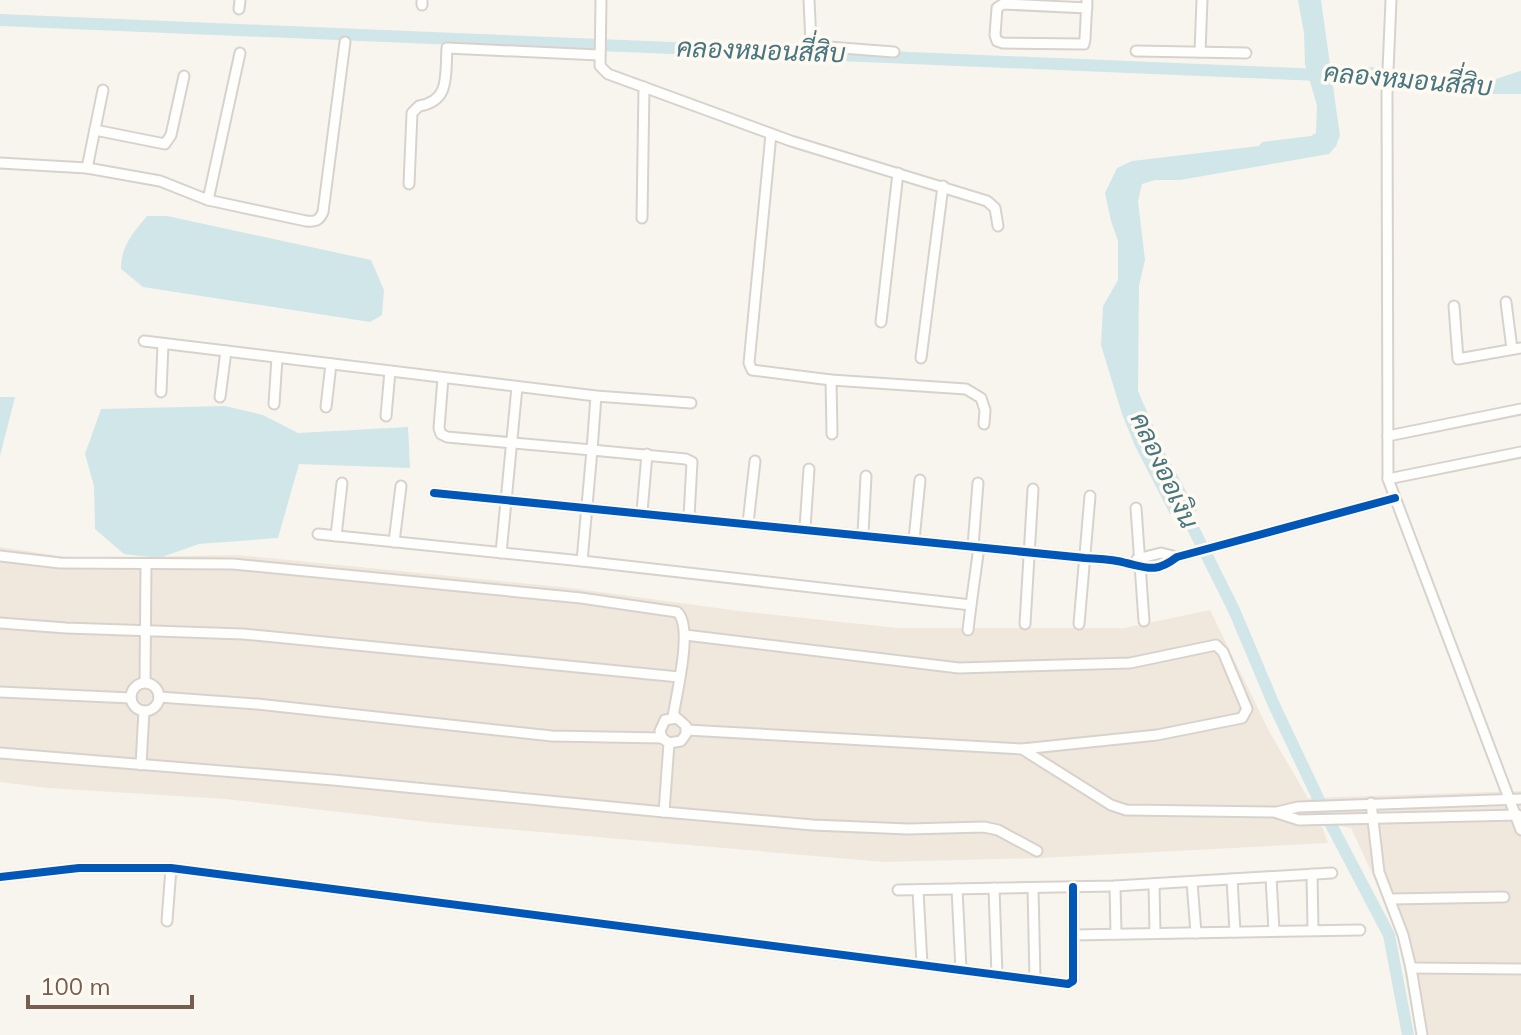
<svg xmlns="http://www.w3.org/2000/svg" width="1521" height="1035" font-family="Mulish,Sarabun,sans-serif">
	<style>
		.residential { fill: #f0e8dd }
		.water { fill: #d1e6e8 }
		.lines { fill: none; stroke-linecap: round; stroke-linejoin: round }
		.canal { stroke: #d1e6e8; stroke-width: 12 }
		.street-casing { stroke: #d8d2cd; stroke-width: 13 }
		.street { stroke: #fefefd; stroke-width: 9 }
		.cycleway-casing { stroke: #fefaf2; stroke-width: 13 }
		.cycleway { stroke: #0057b8; stroke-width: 8 }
		.labels { text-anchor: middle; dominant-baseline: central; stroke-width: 7; stroke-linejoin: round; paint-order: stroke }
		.water-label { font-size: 26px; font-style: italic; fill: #477680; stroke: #fefaf2 }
	</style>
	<rect width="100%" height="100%" fill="#f8f5ef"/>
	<polygon class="residential" points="0,547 73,558 238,555 571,588 739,611 898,628 1124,628 1210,610 1269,731 1308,798 1521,791 1521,1035 1416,1035 1396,925 1351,828 1320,821 1328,843 1041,858 883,862 436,823 225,799 48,788 0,782"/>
	<g class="water">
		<polygon points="1298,0 1321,0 1340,136 1336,146 1329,154 1180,180 1155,180 1142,184 1138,201 1145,260 1139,285 1138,391 1164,451 1197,511 1170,514 1135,446 1122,414 1101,345 1103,306 1118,280 1118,241 1111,221 1105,193 1117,168 1132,161 1259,146 1262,142 1311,136 1316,133 1317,106 1305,64 1304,33"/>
		<path d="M147,216H167L371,260L384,290L382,315L370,322L143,287L121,269C121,246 133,233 147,216Z"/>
		<polygon points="0,397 15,397 0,456"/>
		<polygon points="225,406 263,415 298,433 408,427 410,468 299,464 278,538 199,544 159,558 124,554 95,529 94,486 85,454 101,409"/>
	</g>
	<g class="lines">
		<g class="canal">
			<polyline points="0,20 1321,75 1368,73 1490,88 1521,88"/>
			<polyline points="1497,85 1521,77"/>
			<polyline points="1179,500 1234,610 1274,705 1326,815 1389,935 1408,1035"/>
		</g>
		<g class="street-casing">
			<g id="street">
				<polyline points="601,0 600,66 608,74 791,141 987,201 995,208 998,226"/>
				<polyline points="809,0 811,43 816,46 894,52"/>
				<polyline points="1391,0 1387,94 1388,479 1521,830"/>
				<polyline points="422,5 422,0"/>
				<polyline points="1087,8 1003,4 997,8 995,35 997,41 1003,43 1084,44 1085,39 1087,0"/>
				<polyline points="239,9 240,0"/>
				<polyline points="1136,51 1246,53"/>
				<polyline points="1200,52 1202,0"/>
				<polyline points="95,130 165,144 171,135 184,76"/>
				<polyline points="771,134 749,363 752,370 831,380 966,389 981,398 985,410 984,424"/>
				<polyline points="0,163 87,168 103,90"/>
				<polyline points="87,168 160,181 208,200 240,53"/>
				<path d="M409,184L412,113L419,106C451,101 445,74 447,48L599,55"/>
				<path d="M208,200L306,221C315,222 319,221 323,212L345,42"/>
				<polyline points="642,218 644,87"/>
				<polyline points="1506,302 1512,349"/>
				<polyline points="1454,306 1458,359 1521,348"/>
				<polyline points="881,322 898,173"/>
				<polyline points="144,341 596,396 691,403"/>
				<polyline points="921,358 943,186"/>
				<polyline points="443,378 439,428 441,434 447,437 592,450 596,396"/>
				<polyline points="831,380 832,434"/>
				<polyline points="161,392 163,344"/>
				<polyline points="220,397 226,351"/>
				<polyline points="274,404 277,358"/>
				<polyline points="326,407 331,364"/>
				<polyline points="386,416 390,371"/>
				<polyline points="1388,436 1521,409"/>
				<polyline points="1388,479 1521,452"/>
				<path d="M434,493L1085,558C1099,559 1113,559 1126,563C1148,568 1156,573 1177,557L1395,498"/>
				<polyline points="1136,508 1144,621"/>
				<polyline points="642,512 647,454"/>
				<polyline points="689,517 692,462 686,459 592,450 582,561 971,605 979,547"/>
				<polyline points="748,523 755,461"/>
				<polyline points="805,528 809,469"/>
				<polyline points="318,534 582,561"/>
				<polyline points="863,534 866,476"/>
				<polyline points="336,536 342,483"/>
				<polyline points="914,540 920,480"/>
				<polyline points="394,542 401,486"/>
				<polyline points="973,546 978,483"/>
				<polyline points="501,553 517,387"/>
				<path d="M0,556L60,563L233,564L581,598L677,612C694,626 676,695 673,717"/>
				<polyline points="1137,559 1161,553 1177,557"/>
				<polyline points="0,623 66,628 243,634 679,677"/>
				<polyline points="1025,624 1033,489"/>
				<polyline points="1079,624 1090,496"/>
				<polyline points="968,630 971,605"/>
				<polyline points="685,635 959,668 1130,663 1216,645 1223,652 1247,709 1242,718 1157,735 1022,749"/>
				<polyline points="145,682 146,564"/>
				<circle cx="145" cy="697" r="14"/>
				<polyline points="0,692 131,698"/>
				<polyline points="159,697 257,704 552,736 662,738"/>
				<polyline points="687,730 1022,749 1111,805 1126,810 1274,812 1299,820 1518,815"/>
				<polyline points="669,743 681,741 686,734 686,726 677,718 665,720 660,731 662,738 669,743 664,812 813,825 908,829 984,827 998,830 1037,851"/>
				<polyline points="0,753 333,780 664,812"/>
				<polyline points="141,765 144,711"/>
				<polyline points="1371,803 1379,872 1403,935 1411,968 1422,1035"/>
				<polyline points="1277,812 1298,807 1521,799"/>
				<polyline points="1312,874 1313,930"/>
				<polyline points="0,877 79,868 171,868 1068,984 1073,981 1073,887"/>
				<polyline points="1271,877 1274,931"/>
				<polyline points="1232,879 1235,932"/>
				<polyline points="1192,882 1196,933"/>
				<polyline points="1154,884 1155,933"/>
				<polyline points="1115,886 1116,934"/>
				<polyline points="994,888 997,975"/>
				<polyline points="1033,888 1035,980"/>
				<polyline points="957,889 961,970"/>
				<polyline points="898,890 1115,886 1332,873"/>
				<polyline points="918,890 922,965"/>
				<polyline points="1390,899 1504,897"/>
				<polyline points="167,921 171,868"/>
				<polyline points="1073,935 1360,930"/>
				<polyline points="1411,968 1521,969"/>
			</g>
		</g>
		<use href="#street" class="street"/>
		<g class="cycleway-casing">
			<g id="cycleway">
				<path d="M434,493L1085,558C1099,559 1113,559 1126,563C1148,568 1156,573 1177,557L1395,498"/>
				<polyline points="0,877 79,868 171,868 1068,984 1073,981 1073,887"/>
			</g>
		</g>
		<use href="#cycleway" class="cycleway"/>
	</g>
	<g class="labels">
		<g class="water-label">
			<text transform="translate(761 50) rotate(2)">คลองหมอนสี่สิบ</text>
			<text transform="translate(1408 79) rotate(5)">คลองหมอนสี่สิบ</text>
			<text transform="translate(1165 470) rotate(65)">คลองออเงิน</text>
		</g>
	</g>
	<path d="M28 995v12h164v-12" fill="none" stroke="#765e4f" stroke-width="4"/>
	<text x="40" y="995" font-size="24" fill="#765e4f" stroke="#fefaf2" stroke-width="6" paint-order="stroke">100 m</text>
</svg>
